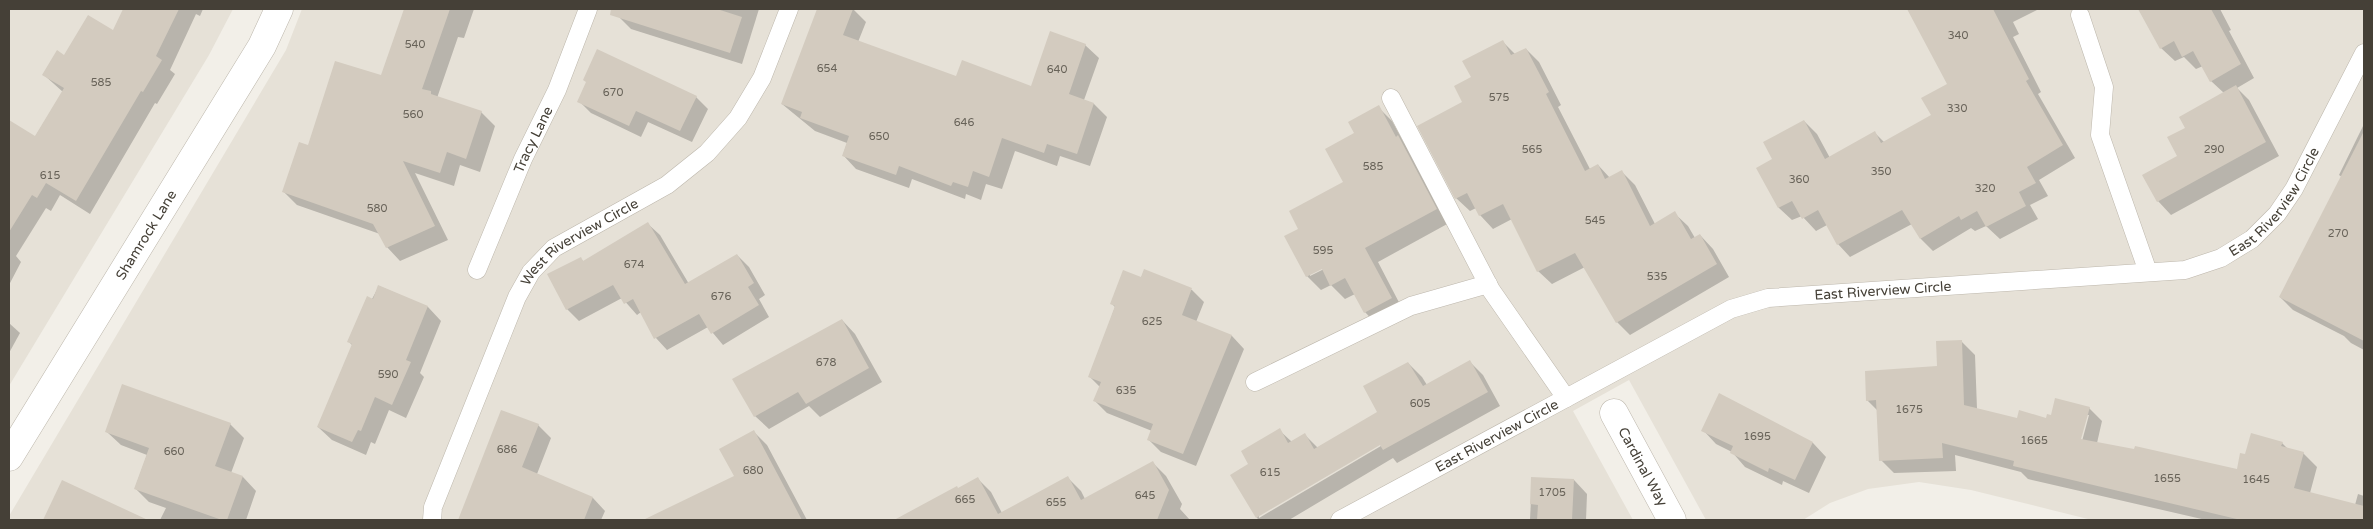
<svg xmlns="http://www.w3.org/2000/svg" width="2373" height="529" font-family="'Varela Round',sans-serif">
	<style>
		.residential { fill: #e6e1d7 }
		.shadow { fill: #0003; fill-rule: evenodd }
		.building { fill: #d3cbbf }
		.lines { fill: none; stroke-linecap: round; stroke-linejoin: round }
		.service-casing { stroke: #bdb7ac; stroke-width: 19 }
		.minor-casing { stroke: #bdb7ac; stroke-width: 29 }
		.service { stroke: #fff; stroke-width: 18 }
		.minor { stroke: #fff; stroke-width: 28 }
		.labels { text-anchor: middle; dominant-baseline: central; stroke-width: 4.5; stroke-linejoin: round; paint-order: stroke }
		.number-label { font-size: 11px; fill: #686359 }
		.street-label { font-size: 14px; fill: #454037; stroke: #fff }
	</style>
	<rect width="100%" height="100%" fill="#f2efe8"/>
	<g class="residential">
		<polygon points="9,9 233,9 209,55 9,386"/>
		<polygon points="302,9 2364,9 2364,520 2092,520 1971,490 1919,482 1868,489 1830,503 1803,520 1706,520 1629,380 1573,411 1633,520 9,520 9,516 286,50"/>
	</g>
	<g class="shadow">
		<polygon points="125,9 203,9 200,16 196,14 170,70 175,74 157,104 155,103 90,214 60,195 51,211 46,208 16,256 21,262 9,285 9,123 35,137 63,92 44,75 64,56 114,32"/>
		<polygon points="405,9 474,9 464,38 458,37 437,98 481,112 495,126 480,172 460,165 454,186 415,173 448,240 400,261 387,247 380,234 297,205 283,191 309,147 382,77"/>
		<polygon points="623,9 759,9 742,64 631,29 619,17"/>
		<polygon points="818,9 853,9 866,22 858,42 957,78 1032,87 1085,45 1099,58 1084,100 1094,104 1107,117 1090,166 1060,156 1057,166 1015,151 1002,189 986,184 981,200 966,194 965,199 912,179 909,188 856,169 843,155 847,143 815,131 782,104"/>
		<polygon points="1922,9 2039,9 2013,22 2019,34 2013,37 2041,92 2038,94 2075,158 2039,180 2048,196 2030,205 2038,219 2000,239 1986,226 1975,231 1971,228 1933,251 1921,239 1912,224 1850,257 1838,244 1827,225 1816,231 1802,216 1792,220 1779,208 1758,168 1774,160 1804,121 1817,134 1830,158 1875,133 1885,143 1933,116 1949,84 1911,15"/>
		<polygon points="2142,9 2220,9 2231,30 2229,31 2254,78 2237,88 2249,100 2279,156 2171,215 2158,201 2179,157 2187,128 2224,93 2211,81 2203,66 2196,69 2184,57 2175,61 2161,48 2140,10"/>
		<polygon points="1503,42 1515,54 1526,49 1539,62 1561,105 1558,107 1590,169 1598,165 1610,178 1622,172 1635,185 1655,224 1674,213 1688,226 1695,238 1700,235 1713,249 1729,277 1630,335 1617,322 1585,267 1552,284 1538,271 1512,219 1493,229 1480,215 1476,208 1470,211 1456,198 1464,103 1473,78"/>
		<polygon points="696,97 708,109 692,142 648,122 641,137 591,113 579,101"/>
		<path d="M1378,107L1392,121L1404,143L1412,150L1449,223L1378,262L1404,312L1378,326L1365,312L1355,294L1345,299L1331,285L1321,290L1307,276L1300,229L1345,183L1356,134ZM1327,265L1328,267L1310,276V273Z"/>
		<polygon points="2364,124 2364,350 2351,343 2344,336 2293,310 2280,297 2342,177 2339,175"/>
		<polygon points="648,224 660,235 689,284 737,255 749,267 765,295 759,299 769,317 723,345 708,327 667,350 656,338 641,312 637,315 622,298 579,321 567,309 581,259 584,262"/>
		<polygon points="1144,271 1192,290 1204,302 1196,322 1232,336 1244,349 1196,466 1161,452 1148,439 1152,431 1107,413 1095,401 1100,387 1090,377 1115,307 1111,303 1141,278"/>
		<polygon points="379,286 428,307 441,321 420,373 424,377 406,418 389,410 375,444 371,442 366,455 332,440 318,427 353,346 349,342"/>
		<polygon points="842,320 855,334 882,382 820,417 809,406 769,429 755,416"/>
		<polygon points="9,323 20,333 9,353"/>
		<path d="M1961,341L1975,355L1977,409L2018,420H2047L2052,416L2089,408L2102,421L2097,443L2238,470L2246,456L2282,443L2288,449L2303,453L2317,467L2310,493L2355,505L2358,494L2364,496V520H2206L2028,479L2021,472L1955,455L1956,471L1894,473L1881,460L1878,411L1867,400L1939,368ZM2086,415H2089L2081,445L2078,444Z"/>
		<path d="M1470,362L1483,375L1500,406L1397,463L1393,458L1289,520H1259L1257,518L1232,475L1250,465L1279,430L1292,442L1305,435L1318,448L1379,412L1408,363L1422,377L1427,385ZM1384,440L1386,443L1259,518V515Z"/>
		<polygon points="1720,395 1813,443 1826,457 1809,493 1783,481 1782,485 1745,467 1732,452 1716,444 1703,430"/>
		<polygon points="502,411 538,425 551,438 537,474 593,498 605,511 601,520 459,520"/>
		<polygon points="230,424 244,438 231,473 243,477 256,491 246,520 160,520 166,508 149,502 135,488 147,455 121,445 107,432"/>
		<polygon points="754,432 767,445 807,520 678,520 672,508 735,477"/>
		<polygon points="1153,463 1166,476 1182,504 1180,509 1190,520 919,520 914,511 978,479 991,492 1002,513 1068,478 1081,491 1085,499"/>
		<polygon points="1532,478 1574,480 1587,494 1586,520 1530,520"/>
		<polygon points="63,482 123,517 121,520 45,520"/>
	</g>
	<g class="building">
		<polygon points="123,9 179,9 156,56 162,60 143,92 141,91 76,201 46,183 37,198 32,195 9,232 9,120 35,136 64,88 42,75 57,50 64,55 88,15 113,30"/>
		<polygon points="404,9 450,9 422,89 431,91 431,94 482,111 466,159 447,152 440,173 403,161 435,226 386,248 373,224 282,192 299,142 308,145 335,61 381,75"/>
		<polygon points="611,9 717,9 742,17 730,53 610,15"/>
		<polygon points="817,9 853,9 843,35 956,76 962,60 1031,86 1050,31 1086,44 1069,94 1094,103 1077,154 1047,144 1044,153 1002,138 989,177 973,171 968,187 953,182 951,186 899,166 896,175 842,156 849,136 800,118 802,112 781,104"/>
		<polygon points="1907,9 1993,9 2029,79 2026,81 2063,145 2027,167 2036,183 2019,192 2026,206 1986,227 1977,211 1961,220 1959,216 1920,239 1902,210 1837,245 1818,210 1802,219 1792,201 1778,208 1756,168 1772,159 1763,142 1804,120 1825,159 1875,131 1881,143 1931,115 1921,98 1947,84"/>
		<polygon points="2138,9 2211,9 2241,64 2210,82 2193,51 2182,57 2174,41 2160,49"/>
		<polygon points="1503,40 1511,55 1526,48 1549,92 1546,94 1585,171 1598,164 1605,179 1622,170 1650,226 1675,211 1691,239 1700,234 1717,264 1616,323 1575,253 1537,272 1503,204 1479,216 1467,193 1455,199 1417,126 1462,102 1454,86 1471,77 1462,61"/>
		<polygon points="597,49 697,96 680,131 636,111 629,126 577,102 586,82 583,80"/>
		<polygon points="2236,85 2266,142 2157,202 2142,175 2177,156 2167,137 2185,128 2179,117"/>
		<polygon points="1379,105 1396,137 1398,135 1437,209 1365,248 1392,298 1364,313 1345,278 1330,286 1322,269 1306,277 1284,236 1298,229 1289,211 1343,182 1325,149 1354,133 1348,122"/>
		<polygon points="2364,131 2364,341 2279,297"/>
		<polygon points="648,222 685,284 737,254 754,283 748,287 759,305 711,334 699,314 654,339 633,299 624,304 613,285 566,310 547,274 581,257 583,261"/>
		<polygon points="1144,269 1192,288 1182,315 1232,335 1183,454 1147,440 1153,424 1093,401 1101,382 1088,377 1115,306 1110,304 1123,270 1141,277"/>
		<polygon points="378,285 428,306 406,360 411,362 392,405 375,397 361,431 358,430 352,442 317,427 352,344 347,342 367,296 373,299"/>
		<polygon points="842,319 869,368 806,404 798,392 754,417 732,379"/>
		<polygon points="1962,340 1964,405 2017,418 2019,410 2046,418 2047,414 2051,415 2055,398 2090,407 2081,439 2134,449 2135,446 2237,469 2240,453 2245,454 2251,433 2283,442 2281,446 2304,452 2294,488 2364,506 2364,520 2241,520 2013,466 2014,461 1942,443 1943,458 1879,461 1876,400 1866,401 1865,371 1937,366 1936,341"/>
		<polygon points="1470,360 1488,392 1383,450 1380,445 1256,518 1230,475 1248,464 1241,451 1280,428 1288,443 1305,433 1314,449 1377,412 1363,386 1408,362 1423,386"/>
		<polygon points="122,384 231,423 215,466 243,476 227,520 222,520 134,489 149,448 105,432"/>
		<polygon points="1719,393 1813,442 1795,480 1769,468 1768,472 1730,453 1733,446 1701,431"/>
		<polygon points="501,410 539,424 522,467 593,497 584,520 458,520"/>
		<polygon points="754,430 802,520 643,520 734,476 719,449"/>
		<polygon points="1153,461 1169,490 1157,520 894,520 957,486 958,488 978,477 998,514 1068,476 1081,500"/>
		<polygon points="1531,477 1574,479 1572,520 1537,520 1538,505 1530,504"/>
		<polygon points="62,480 148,520 43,520"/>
	</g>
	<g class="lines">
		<g class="service-casing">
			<g id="service">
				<polyline points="2080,15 2104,87 2100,135 2148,272"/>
				<polyline points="1391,98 1491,290 1566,398"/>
				<path id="s1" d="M477,270L523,159L557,90L588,9"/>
				<polyline points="1255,382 1411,306 1488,284"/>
				<path id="s2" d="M432,520L433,507L517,297L531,272L554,248L667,185L707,153L738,118L762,78L789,9"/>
				<path id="s3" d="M1340,520L1731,309L1768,298L2185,270L2221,258L2252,239L2277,214L2294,189L2364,53"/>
			</g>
		</g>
		<g class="minor-casing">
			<g id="minor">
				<path id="s4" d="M1614,413L1672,520"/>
				<path id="s5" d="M9,457L262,46L279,9"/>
			</g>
		</g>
		<use href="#service" class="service"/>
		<use href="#minor" class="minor"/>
	</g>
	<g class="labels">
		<g class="number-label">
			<text x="1958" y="35">340</text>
			<text x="415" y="44">540</text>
			<text x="827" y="68">654</text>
			<text x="1057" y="69">640</text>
			<text x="101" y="82">585</text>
			<text x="613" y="92">670</text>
			<text x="1499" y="97">575</text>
			<text x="1957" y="108">330</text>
			<text x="413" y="114">560</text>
			<text x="964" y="122">646</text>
			<text x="879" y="136">650</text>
			<text x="1532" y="149">565</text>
			<text x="2214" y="149">290</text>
			<text x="1373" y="166">585</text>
			<text x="1881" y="171">350</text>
			<text x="50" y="175">615</text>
			<text x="1799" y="179">360</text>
			<text x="1985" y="188">320</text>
			<text x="377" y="208">580</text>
			<text x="1595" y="220">545</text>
			<text x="2338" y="233">270</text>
			<text x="1323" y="250">595</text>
			<text x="634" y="264">674</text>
			<text x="1657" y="276">535</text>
			<text x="721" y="296">676</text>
			<text x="1152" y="321">625</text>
			<text x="826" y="362">678</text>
			<text x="388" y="374">590</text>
			<text x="1126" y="390">635</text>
			<text x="1420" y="403">605</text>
			<text x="1909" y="409">1675</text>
			<text x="1757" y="436">1695</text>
			<text x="2034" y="440">1665</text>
			<text x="507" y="449">686</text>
			<text x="174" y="451">660</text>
			<text x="753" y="470">680</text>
			<text x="1270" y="472">615</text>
			<text x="2167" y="478">1655</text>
			<text x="2256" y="479">1645</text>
			<text x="1552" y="492">1705</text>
			<text x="1145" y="495">645</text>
			<text x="965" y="499">665</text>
			<text x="1056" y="502">655</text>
		</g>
		<g class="street-label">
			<text stroke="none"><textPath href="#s1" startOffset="142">Tracy Lane</textPath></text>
			<text stroke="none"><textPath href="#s3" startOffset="1018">East Riverview Circle</textPath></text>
			<text stroke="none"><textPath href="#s5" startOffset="261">Shamrock Lane</textPath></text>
			<text stroke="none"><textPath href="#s2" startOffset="325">West Riverview Circle</textPath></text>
			<text stroke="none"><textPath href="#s3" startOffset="598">East Riverview Circle</textPath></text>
			<text stroke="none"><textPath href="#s3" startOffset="178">East Riverview Circle</textPath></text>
			<text stroke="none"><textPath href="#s4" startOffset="61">Cardinal Way</textPath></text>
		</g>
	</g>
	<rect width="2373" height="529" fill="none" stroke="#454037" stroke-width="20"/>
</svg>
